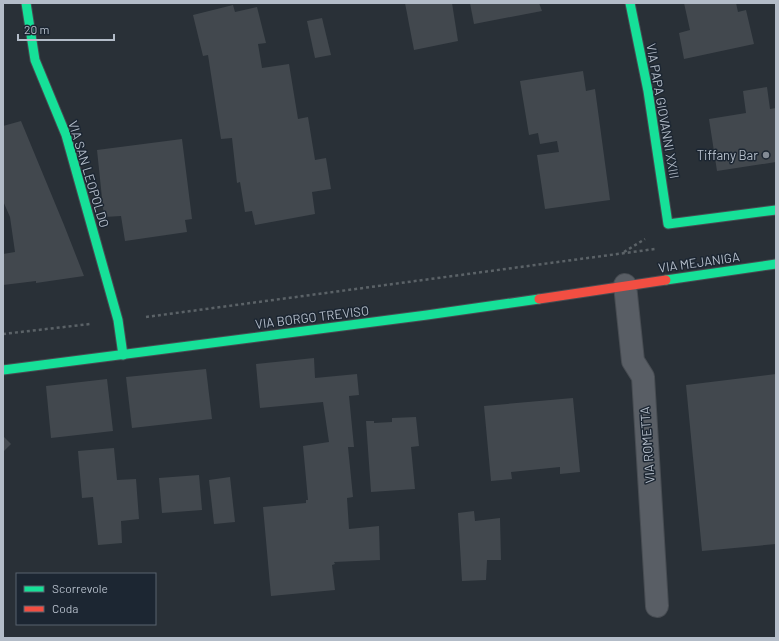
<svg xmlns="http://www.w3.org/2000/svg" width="779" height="641" font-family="Barlow,sans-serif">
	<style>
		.building { fill: #42484e }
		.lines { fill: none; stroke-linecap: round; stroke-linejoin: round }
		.street-casing { stroke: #474c52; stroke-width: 24 }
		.fast-casing { stroke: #474c52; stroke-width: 11 }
		.jam-casing { stroke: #474c52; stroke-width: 11 }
		.path { stroke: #5b6267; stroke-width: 2.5; stroke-dasharray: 3 3; stroke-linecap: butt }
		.street { stroke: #595e65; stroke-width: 22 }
		.fast { stroke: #16e098; stroke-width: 9 }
		.jam { stroke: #f24e42; stroke-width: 9 }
		.poi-dot { fill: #838b95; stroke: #1c2632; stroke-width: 1.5 }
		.labels { text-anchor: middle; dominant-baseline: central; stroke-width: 3; stroke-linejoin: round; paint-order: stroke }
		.street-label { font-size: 13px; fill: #b3bcc8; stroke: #1c2632 }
		.poi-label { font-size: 13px; fill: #b3bcc8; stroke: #1c2632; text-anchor: end }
	</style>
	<rect width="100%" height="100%" fill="#293037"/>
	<g class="building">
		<polygon points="405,3 452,3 458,41 414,50"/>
		<polygon points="470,3 539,3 542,11 474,24"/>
		<polygon points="684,3 736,3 738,12 746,10 754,44 684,59 679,33 690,30"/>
		<polygon points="233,5 235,12 257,7 266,43 258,44 262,68 289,64 298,119 308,117 315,160 326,158 331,189 312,192 315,214 255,225 252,211 245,212 240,182 237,183 232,138 221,139 208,55 203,56 193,15"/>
		<polygon points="322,18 331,55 315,58 307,21"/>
		<polygon points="583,71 586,91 595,89 610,200 545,209 537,155 559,152 557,141 540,144 538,133 529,135 520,81"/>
		<polygon points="767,87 770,109 776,108 776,162 717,171 709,119 746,113 743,91"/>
		<polygon points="21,121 64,225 84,276 36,283 36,281 3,285 3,254 15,252 10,217 3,201 3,126"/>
		<polygon points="182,139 192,219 185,220 187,232 125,241 121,216 104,217 97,150"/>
		<polygon points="314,358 315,378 357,374 359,395 349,396 354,447 348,447 353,497 347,498 349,529 379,526 380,560 334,562 335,564 332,565 335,590 271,596 263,507 306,503 306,500 308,500 303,446 329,442 323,402 260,408 256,364"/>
		<polygon points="206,369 212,419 132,428 126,377"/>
		<polygon points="776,374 776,544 702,551 686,385"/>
		<polygon points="107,379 113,431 51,438 46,386"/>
		<polygon points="573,398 580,472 560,474 560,467 511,472 512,479 491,481 484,406"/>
		<polygon points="416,417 419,446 411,447 415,489 371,492 366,421 374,421 374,423 392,422 392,418"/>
		<polygon points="3,436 11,444 3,452"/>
		<polygon points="114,448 117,480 136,479 139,519 121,521 122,543 98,545 93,497 82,498 78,451"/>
		<polygon points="199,475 202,510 162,513 159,478"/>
		<polygon points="230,477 235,522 214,524 209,480"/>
		<polygon points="474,511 475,521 500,518 501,560 487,560 486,580 462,581 458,513"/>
	</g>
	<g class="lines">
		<g class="street-casing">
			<polyline id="street" points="625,285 633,361 643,377 657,606"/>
		</g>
		<g class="fast-casing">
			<g id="fast">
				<polyline points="26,3 35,60 66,135 118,320 123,355"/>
				<polyline points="630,3 648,91 668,224 776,210"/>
				<polyline points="666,280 776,264"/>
				<polyline points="3,370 427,315 539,299"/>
			</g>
		</g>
		<g class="jam-casing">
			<polyline id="jam" points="539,299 666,280"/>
		</g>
		<g class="path">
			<polyline points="624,252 645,239"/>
			<polyline points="146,317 655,249"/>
			<polyline points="3,334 90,324"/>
		</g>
		<use href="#street" class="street"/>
		<use href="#fast" class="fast"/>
		<use href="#jam" class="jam"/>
	</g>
	<circle class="poi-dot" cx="766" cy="155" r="4"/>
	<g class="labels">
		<g class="street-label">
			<text transform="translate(663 111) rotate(80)">VIA PAPA GIOVANNI XXIII</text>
			<text transform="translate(89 174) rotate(73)">VIA SAN LEOPOLDO</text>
			<text transform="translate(699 262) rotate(-8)">VIA MEJANIGA</text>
			<text transform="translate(312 317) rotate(-7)">VIA BORGO TREVISO</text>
			<text transform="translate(647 445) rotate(-94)">VIA ROMETTA</text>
		</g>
		<g class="poi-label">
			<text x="758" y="155">Tiffany Bar</text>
		</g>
	</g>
	<rect width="779" height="641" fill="none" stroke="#b3bcc8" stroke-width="8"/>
	<rect x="16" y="573" width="140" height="52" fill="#1c2632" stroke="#58626e"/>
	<rect x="24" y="586" width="20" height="6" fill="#16e098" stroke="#58626e"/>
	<text x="52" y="593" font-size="12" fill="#b3bcc8">Scorrevole</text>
	<rect x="24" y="606" width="20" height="6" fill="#f24e42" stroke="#58626e"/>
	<text x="52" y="613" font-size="12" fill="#b3bcc8">Coda</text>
	<path d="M18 34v6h96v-6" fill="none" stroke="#b3bcc8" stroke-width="2"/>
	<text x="24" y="34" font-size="12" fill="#b3bcc8" stroke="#1c2632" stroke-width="3" paint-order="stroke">20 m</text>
</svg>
